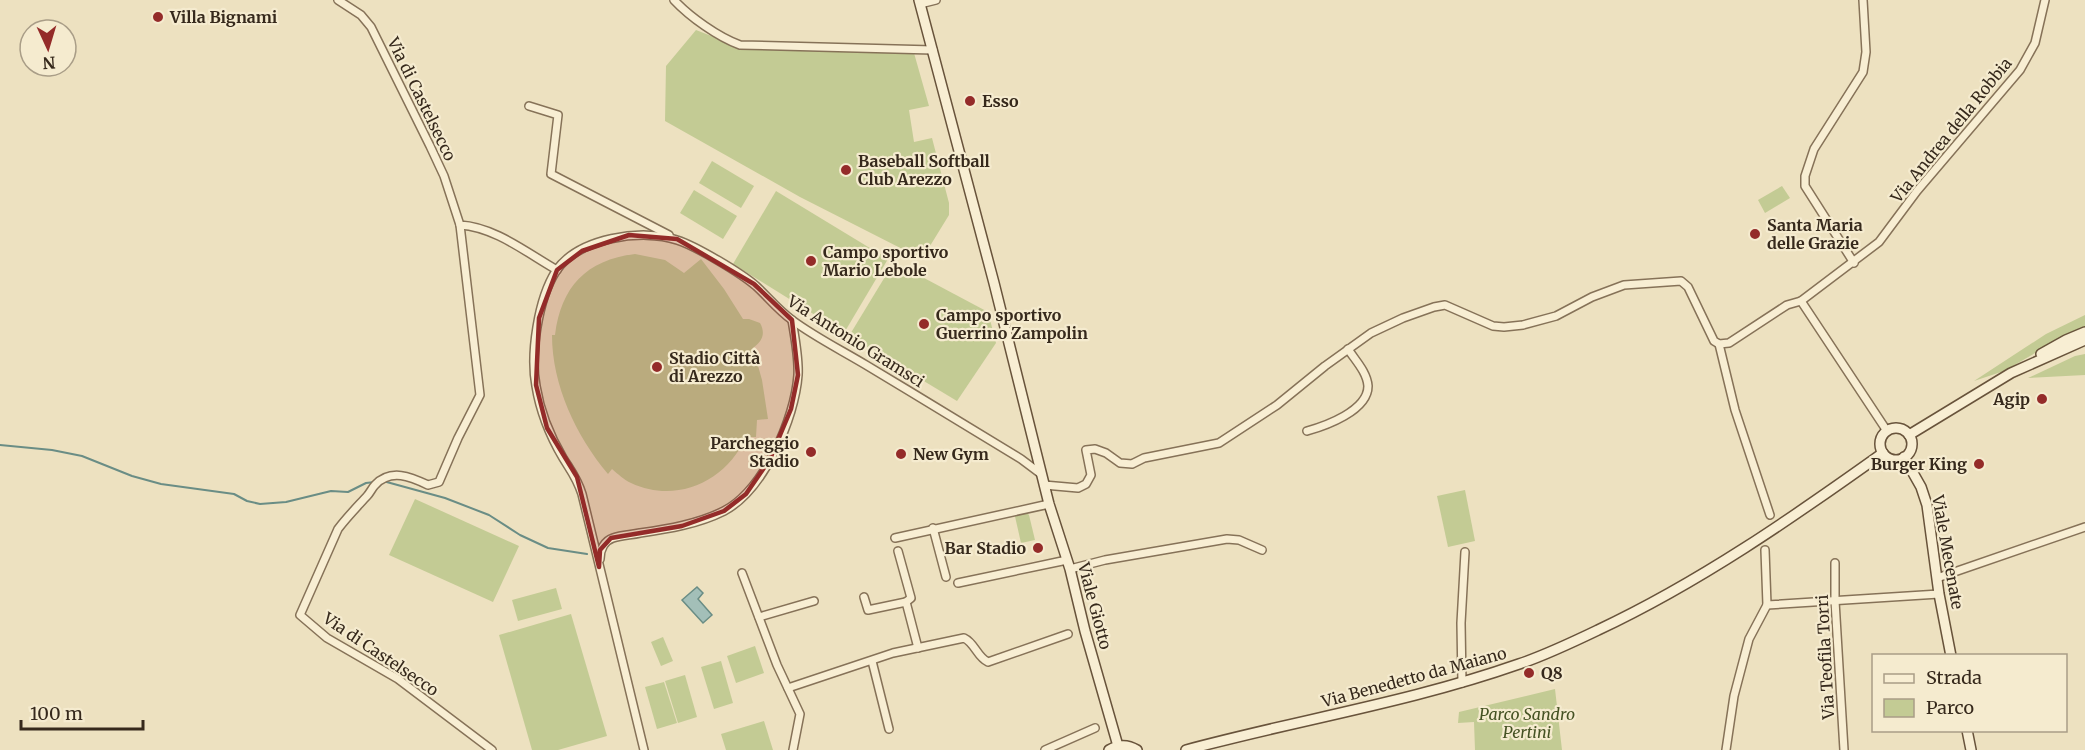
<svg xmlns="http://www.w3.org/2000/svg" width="2085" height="750" font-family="Merriweather,serif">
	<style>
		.green { fill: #c3cb94 }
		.water { fill: #a3bfb8; stroke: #6a8d85; stroke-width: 1.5 }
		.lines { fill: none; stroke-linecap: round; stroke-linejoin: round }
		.stream { stroke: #6a8d85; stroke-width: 2 }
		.street-casing { stroke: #867258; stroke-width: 10 }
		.secondary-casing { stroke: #68533b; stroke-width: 12 }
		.street { stroke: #f8eed3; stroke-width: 7 }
		.secondary { stroke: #f8eed3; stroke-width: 9 }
		.marked { fill: #942b29; fill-opacity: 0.2; stroke: #942b29; stroke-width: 4.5; stroke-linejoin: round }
		.poi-dot { fill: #942b29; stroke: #f5ebcf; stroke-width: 2 }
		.labels { text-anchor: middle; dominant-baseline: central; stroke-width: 4.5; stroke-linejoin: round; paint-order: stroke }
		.poi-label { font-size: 16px; font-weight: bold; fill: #36291c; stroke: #f5ebcf; text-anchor: start }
		.street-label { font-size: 16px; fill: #36291c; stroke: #f5ebcf }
		.park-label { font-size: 16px; font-style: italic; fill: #455223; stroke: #f5ebcf }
	</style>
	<rect width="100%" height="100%" fill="#ede1c0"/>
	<g class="green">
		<polygon points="696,30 742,48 914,53 929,106 909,110 914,142 932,138 949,203 949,215 922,259 800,197 665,121 666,66"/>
		<polygon points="712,161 754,186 741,208 699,183"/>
		<polygon points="1782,186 1790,198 1765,213 1758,200"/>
		<polygon points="694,190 737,216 723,239 680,213"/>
		<polygon points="776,191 888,259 844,333 733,264"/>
		<path d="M635,254L665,260L684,273L701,259L724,289L743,319H749L760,323C766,334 762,341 753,348L762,380L768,419L757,420L756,437H746C726,482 676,504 631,483C624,480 618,474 612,469L608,474C576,436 552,385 552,335H555C561,287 586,260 635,254Z"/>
		<polygon points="894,262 988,312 996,343 957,401 849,336"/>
		<polygon points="2085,315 2085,328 2056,341 2004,371 1974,381 2046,334"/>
		<polygon points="2085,354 2085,375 2028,378 2075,356"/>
		<polygon points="1465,490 1475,541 1448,547 1437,496"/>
		<polygon points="415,499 519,546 493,602 389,555"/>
		<polygon points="1024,510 1029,515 1035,540 1021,543 1014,512"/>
		<polygon points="556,588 562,609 518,621 512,600"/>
		<polygon points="571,614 607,736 558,750 532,750 499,635"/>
		<polygon points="663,637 673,661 661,666 651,642"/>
		<polygon points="755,646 764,673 736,683 727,656"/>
		<polygon points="721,661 733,703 714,709 701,667"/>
		<polygon points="685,675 697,717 678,723 665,681"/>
		<polygon points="664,682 677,723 657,729 645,687"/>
		<polygon points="1555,689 1562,750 1475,750 1474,722 1458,723 1459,712"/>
		<polygon points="764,721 773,750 726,750 721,734"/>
	</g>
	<polygon class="water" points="697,587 703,593 698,599 712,615 703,623 682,600"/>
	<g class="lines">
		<g class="stream">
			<polyline points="0,445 52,450 82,456 132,476 161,484 234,494 247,501 260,504 286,502 331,491 348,492 366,483 375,482"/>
			<polyline points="383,481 445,498 489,515 520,535 548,548 587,554"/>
		</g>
		<g class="street-casing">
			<g id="street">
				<path d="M338,0L361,15L371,27L430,146L444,176L460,225C495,227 527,253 557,270"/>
				<path d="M674,0C690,17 718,37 740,45L933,50"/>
				<polyline points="920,4 936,0"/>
				<polyline points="529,106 558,115 551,174 669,235"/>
				<path d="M460,225L480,395L458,438L439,482L428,485C411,477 391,468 375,485C372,488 370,493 367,496C357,507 347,517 338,529L300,615L327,638L398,679L492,750"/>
				<polyline points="1854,263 1805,186 1805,176 1814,149 1863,72 1866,52 1863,0"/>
				<polyline points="1801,301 1887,431"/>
				<polyline points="1719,344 1735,410 1770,515"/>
				<path d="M1307,431C1325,426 1368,411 1368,386C1367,372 1355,360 1348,349"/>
				<polyline points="1044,485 1078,488 1086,484 1091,475 1086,450 1095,449 1106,453 1120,463 1132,464 1144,458 1219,443 1277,405 1325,366 1371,333 1403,318 1434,307 1445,305 1493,326 1504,327 1523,325 1556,316 1592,297 1624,285 1681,281 1688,287 1714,341 1719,344 1729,343 1787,305 1801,301 1879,242 1917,191 2020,70 2035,43 2045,0"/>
				<polyline points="933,528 946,577"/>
				<polyline points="895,538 1049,504"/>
				<polyline points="898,551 911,598 906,602"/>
				<path d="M600,559C600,550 604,541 613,538C622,535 631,535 640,533C668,529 698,524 724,511C764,490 795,418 798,375C799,358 795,338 792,320"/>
				<polyline points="1835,563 1835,601 1844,750"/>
				<polyline points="1070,569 1105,560 1227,539 1239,540 1262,550"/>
				<polyline points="742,573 777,665 800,714 793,750"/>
				<polyline points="1937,578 2085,527"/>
				<polyline points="958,583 1067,560"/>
				<polyline points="864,597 868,610 906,602 918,648"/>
				<polyline points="1767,605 1939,594"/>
				<polyline points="759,617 814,601"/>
				<polyline points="872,661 889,729"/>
				<polyline points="1462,683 1461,623 1465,552"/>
				<path d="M788,688L893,653L964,638C975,643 977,657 988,662L1068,634"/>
				<path d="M644,750L582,494C577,478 571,471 563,458C550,436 540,411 536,386C530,354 538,299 556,271C578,238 642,228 677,240C696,246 741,273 756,286C768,297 778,310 792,320C815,337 841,350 866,365C918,396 970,428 1021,459L1041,474"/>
				<polyline points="1045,750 1095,728"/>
				<polyline points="1726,750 1734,696 1749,639 1767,605 1765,550"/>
			</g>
		</g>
		<g class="secondary-casing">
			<g id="secondary">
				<polyline points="919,0 994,283 1049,504 1070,569 1085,631 1118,746"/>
				<polyline points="2041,354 2066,340 2085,332"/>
				<circle cx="1896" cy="444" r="16"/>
				<polyline points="1909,435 2011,373 2085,340"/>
				<polyline points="1904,457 1921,487 1927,505 1939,594 1951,656"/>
				<polyline points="1967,730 1971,750"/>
				<path d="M1109,750C1119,744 1127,744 1137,750"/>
				<path d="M1186,750C1297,720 1411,702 1519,664C1546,655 1573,642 1598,630C1700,582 1792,518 1883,453"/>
			</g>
		</g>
		<use href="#street" class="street"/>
		<use href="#secondary" class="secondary"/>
	</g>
	<path class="marked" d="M629,235L677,239L754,284L792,320L798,375L791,409L770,459L746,494L724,511L682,526L611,538L600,550L599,567L577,477L547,428L536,385L539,318L557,270L582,251Z"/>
	<g class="poi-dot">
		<circle cx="158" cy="17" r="6"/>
		<circle cx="970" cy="101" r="6"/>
		<circle cx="846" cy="170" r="6"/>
		<circle cx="1755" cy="234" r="6"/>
		<circle cx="811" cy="261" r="6"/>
		<circle cx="924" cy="324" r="6"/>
		<circle cx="657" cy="367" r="6"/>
		<circle cx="2042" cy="399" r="6"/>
		<circle cx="811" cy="452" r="6"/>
		<circle cx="901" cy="454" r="6"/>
		<circle cx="1979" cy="464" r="6"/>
		<circle cx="1038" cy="548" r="6"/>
		<circle cx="1529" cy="673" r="6"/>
	</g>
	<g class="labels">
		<g class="poi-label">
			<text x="170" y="17">Villa Bignami</text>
			<text x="982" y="101">Esso</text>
			<text x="858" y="161">Baseball Softball<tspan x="858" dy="18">Club Arezzo</tspan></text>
			<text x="1767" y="225">Santa Maria<tspan x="1767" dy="18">delle Grazie</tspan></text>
			<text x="823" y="252">Campo sportivo<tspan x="823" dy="18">Mario Lebole</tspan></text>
			<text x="936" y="315">Campo sportivo<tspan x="936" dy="18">Guerrino Zampolin</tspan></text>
			<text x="669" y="358">Stadio Città<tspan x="669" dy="18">di Arezzo</tspan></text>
			<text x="2030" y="399" text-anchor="end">Agip</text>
			<text x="799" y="443" text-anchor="end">Parcheggio<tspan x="799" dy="18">Stadio</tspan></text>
			<text x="913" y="454">New Gym</text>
			<text x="1967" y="464" text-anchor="end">Burger King</text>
			<text x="1026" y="548" text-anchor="end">Bar Stadio</text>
			<text x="1541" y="673">Q8</text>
		</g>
		<g class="street-label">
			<text transform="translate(422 99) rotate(64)">Via di Castelsecco</text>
			<text transform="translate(1951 130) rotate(-51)">Via Andrea della Robbia</text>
			<text transform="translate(856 341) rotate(32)">Via Antonio Gramsci</text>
			<text transform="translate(1948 552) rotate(80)">Viale Mecenate</text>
			<text transform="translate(1095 606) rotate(75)">Viale Giotto</text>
			<text transform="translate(381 654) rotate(34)">Via di Castelsecco</text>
			<text transform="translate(1825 657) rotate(-93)">Via Teofila Torri</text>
			<text transform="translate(1414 677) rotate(-15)">Via Benedetto da Maiano</text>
		</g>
		<g class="park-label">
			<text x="1527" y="714">Parco Sandro<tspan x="1527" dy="18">Pertini</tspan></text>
		</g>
	</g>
	<rect x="1872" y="654" width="195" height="78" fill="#f5ebcf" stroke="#a99d87" stroke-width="1.5"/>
	<rect x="1884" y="674" width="30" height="9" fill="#f8eed3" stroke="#a99d87" stroke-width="1.5"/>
	<text x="1926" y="684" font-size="18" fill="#36291c">Strada</text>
	<rect x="1884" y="699" width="30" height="18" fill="#c3cb94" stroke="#a99d87" stroke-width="1.5"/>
	<text x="1926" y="714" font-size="18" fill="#36291c">Parco</text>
	<g transform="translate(48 48) rotate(176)"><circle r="28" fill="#f5ebcf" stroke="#a99d87" stroke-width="1.5"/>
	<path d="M0-4.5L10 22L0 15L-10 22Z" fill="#942b29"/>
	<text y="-9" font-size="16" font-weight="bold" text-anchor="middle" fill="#36291c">N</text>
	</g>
	<path d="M21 720v9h122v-9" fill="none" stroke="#36291c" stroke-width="3"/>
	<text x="30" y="720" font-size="18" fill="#36291c" stroke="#f5ebcf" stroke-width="4.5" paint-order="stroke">100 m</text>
</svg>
